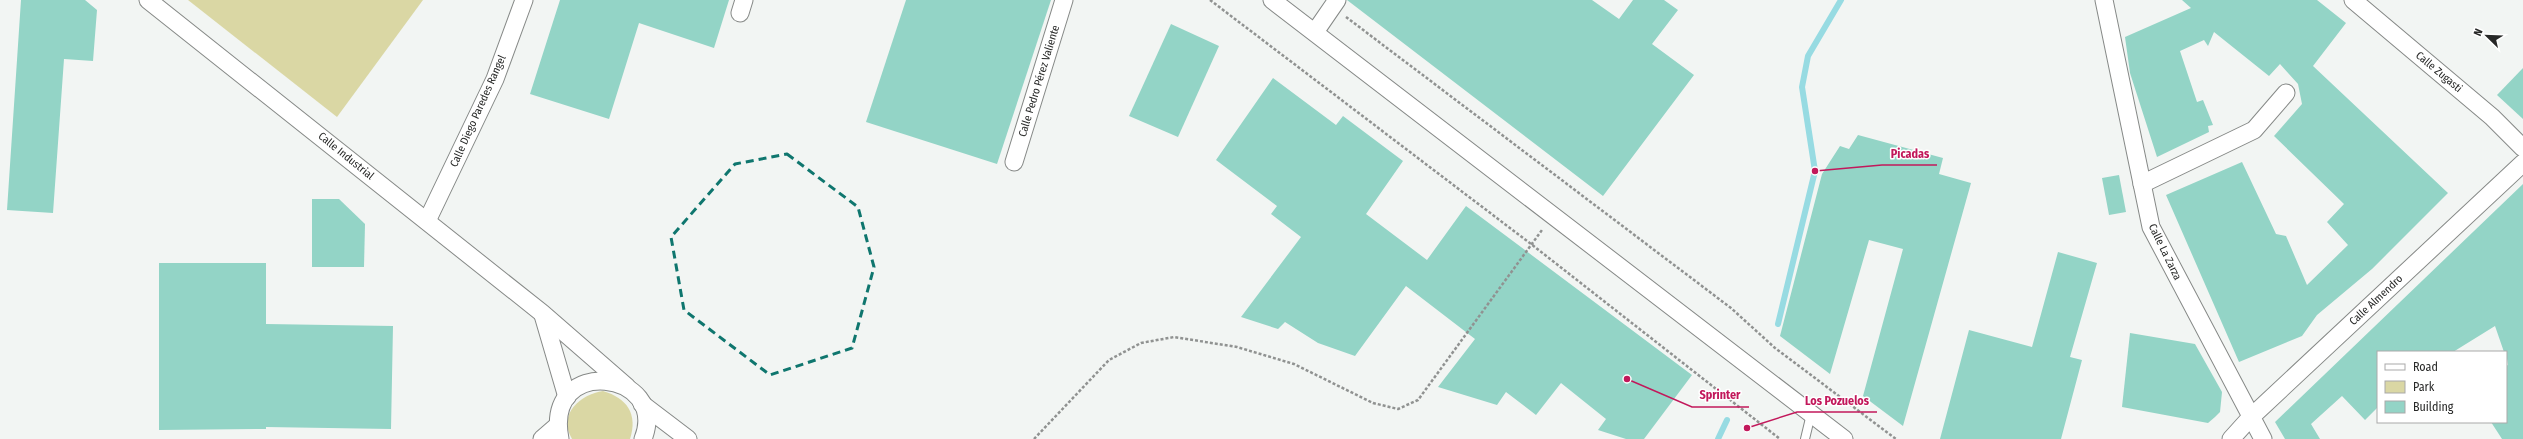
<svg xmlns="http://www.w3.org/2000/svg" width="2523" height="439" font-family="'Fira Sans Condensed',sans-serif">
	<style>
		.green { fill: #dad7a4 }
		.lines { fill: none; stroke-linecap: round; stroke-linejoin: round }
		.stream { stroke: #97dbe2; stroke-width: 6 }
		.building { fill: #93d4c6 }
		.lane-casing { stroke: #868987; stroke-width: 10 }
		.street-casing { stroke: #868987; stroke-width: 19 }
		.path { stroke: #909291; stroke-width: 2.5; stroke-dasharray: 3 2; stroke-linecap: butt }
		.lane { stroke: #fff; stroke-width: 8 }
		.street { stroke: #fff; stroke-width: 17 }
		.marked { fill: none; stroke: #0f766e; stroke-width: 3; stroke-dasharray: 8 5; stroke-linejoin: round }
		.labels { text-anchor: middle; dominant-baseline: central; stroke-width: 3; stroke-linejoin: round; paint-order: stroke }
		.street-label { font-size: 11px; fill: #272827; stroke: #fff }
		.leader { fill: none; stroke: #c2185b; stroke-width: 1.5 }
		.callout-dot { fill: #c2185b; stroke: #fff; stroke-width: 1.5 }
		.callout-label { font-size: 12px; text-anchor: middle; font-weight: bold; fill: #c2185b; stroke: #fff; stroke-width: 3; stroke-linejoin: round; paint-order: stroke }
	</style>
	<rect width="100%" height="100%" fill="#f2f5f3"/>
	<g class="green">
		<polygon points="188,0 423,0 337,117"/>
		<path d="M603,391C627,398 638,414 630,439H572C557,414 581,394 603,391Z"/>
	</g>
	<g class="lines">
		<g class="stream">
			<polyline points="1778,324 1815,171 1802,87 1808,56 1841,0"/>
			<polyline points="1718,439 1727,420"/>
		</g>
	</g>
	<g class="building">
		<polygon points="21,0 85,0 97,10 93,61 64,59 53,213 7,210"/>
		<polygon points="560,0 729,0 714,48 639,23 609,119 530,94"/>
		<polygon points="906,0 1051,0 997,164 866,122"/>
		<polygon points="1347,0 1592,0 1619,19 1633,0 1664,0 1678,10 1652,44 1694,75 1603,196"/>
		<polygon points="2182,0 2317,0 2346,23 2313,66 2448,193 2372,269 2317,315 2302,336 2239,362 2166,195 2242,162 2276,234 2286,236 2307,285 2348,245 2327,222 2344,204 2274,136 2302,104 2298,84 2280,64 2269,76 2214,32 2208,46 2204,40 2180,51 2197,102 2203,100 2213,125 2208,126 2209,132 2157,157 2130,73 2125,37 2191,8"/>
		<polygon points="1171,24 1219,46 1178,137 1129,116"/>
		<polygon points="2523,68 2523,119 2497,95"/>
		<polygon points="1273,78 1336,125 1343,116 1403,161 1366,214 1427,260 1466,206 1692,375 1644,439 1626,439 1598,430 1606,419 1561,383 1536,415 1506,392 1497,405 1438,387 1475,339 1406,286 1355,356 1318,343 1285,322 1278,329 1241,317 1301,237 1271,214 1277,206 1216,160"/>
		<polygon points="1858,135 1943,158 1939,174 1971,183 1903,426 1863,396 1903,249 1869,240 1830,374 1780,336 1822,174 1840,146 1849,149"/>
		<polygon points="2119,175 2126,212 2109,215 2102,178"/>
		<polygon points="2523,184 2523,439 2502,439 2491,422 2506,422 2506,366 2508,365 2506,352 2504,352 2495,326 2453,352 2378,352 2378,407 2365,420 2342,396 2311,424 2320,439 2285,439 2275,422"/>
		<polygon points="312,199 339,199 365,224 364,267 312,267"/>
		<polygon points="2058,252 2097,263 2070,357 2082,360 2061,439 1940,439 1969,330 2032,347"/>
		<polygon points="159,263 266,263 266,324 393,326 391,429 266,427 266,429 159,430"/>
		<polygon points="2130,333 2195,344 2222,392 2220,412 2215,417 2208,423 2122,407"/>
	</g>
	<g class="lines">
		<g class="lane-casing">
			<polyline id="lane" points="1805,439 1811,414"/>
		</g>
		<g class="street-casing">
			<g id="street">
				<polyline points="148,0 542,313 627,387"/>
				<polyline points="1272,0 1844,439"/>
				<polyline points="2104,0 2151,227 2263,439"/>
				<polyline points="2353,0 2492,117 2523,148"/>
				<polyline points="740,13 744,0"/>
				<polyline points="1315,32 1337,0"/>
				<polyline points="1014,162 1064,0"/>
				<polyline points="2142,184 2254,130 2286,93"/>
				<polyline points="427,221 495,79 524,0"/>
				<polyline points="543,315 567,397"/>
				<polyline points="642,404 688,439"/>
				<polyline points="542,439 557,426"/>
				<path d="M560,439C543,353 670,371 643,439"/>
				<polyline points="2231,439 2250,418 2523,163"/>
			</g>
		</g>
		<g class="path">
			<polyline points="1210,0 1531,244 1780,439"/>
			<polyline points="1346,17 1731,308 1775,348 1896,439"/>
			<polyline points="1034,439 1109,360 1141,343 1174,337 1237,347 1294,364 1373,403 1398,409 1418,400 1542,230"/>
		</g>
		<use href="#lane" class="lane"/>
		<use href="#street" class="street"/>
	</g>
	<path class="marked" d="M787,154L858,207L874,267L852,348L770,375L684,310L671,237L735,164Z"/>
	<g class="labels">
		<g class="street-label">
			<text transform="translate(2439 72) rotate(40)">Calle Zugasti</text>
			<text transform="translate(1039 81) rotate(-73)">Calle Pedro Pérez Valiente</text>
			<text transform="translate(478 111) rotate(-66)">Calle Diego Paredes Rangel</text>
			<text transform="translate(346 156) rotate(39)">Calle Industrial</text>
			<text transform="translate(2165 252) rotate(64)">Calle La Zarza</text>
			<text transform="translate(2376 300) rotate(-43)">Calle Almendro</text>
		</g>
	</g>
	<path class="leader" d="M1815 171L1882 165H1937M1627 379L1692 407H1749M1747 428L1797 412H1877"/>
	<g class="callout-dot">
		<circle cx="1815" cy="171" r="4"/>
		<circle cx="1627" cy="379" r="4"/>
		<circle cx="1747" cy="428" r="4"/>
	</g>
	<g class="callout-label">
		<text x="1910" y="158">Picadas</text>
		<text x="1720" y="399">Sprinter</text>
		<text x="1837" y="405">Los Pozuelos</text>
	</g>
	<rect x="2377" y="351" width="130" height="72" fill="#ffffff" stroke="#a9a9a9"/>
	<rect x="2385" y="364" width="20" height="6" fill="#ffffff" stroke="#a9a9a9"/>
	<text x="2413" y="371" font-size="12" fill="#272827">Road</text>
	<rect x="2385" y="381" width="20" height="12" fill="#dad7a4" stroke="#a9a9a9"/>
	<text x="2413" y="391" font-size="12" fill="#272827">Park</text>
	<rect x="2385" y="401" width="20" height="12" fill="#93d4c6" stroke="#a9a9a9"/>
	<text x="2413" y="411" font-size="12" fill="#272827">Building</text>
	<g transform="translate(2487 36) rotate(293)" stroke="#ffffff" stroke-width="3" paint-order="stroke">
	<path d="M0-3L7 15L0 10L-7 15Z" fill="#272827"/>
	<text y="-6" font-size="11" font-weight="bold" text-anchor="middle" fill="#272827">N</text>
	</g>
</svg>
